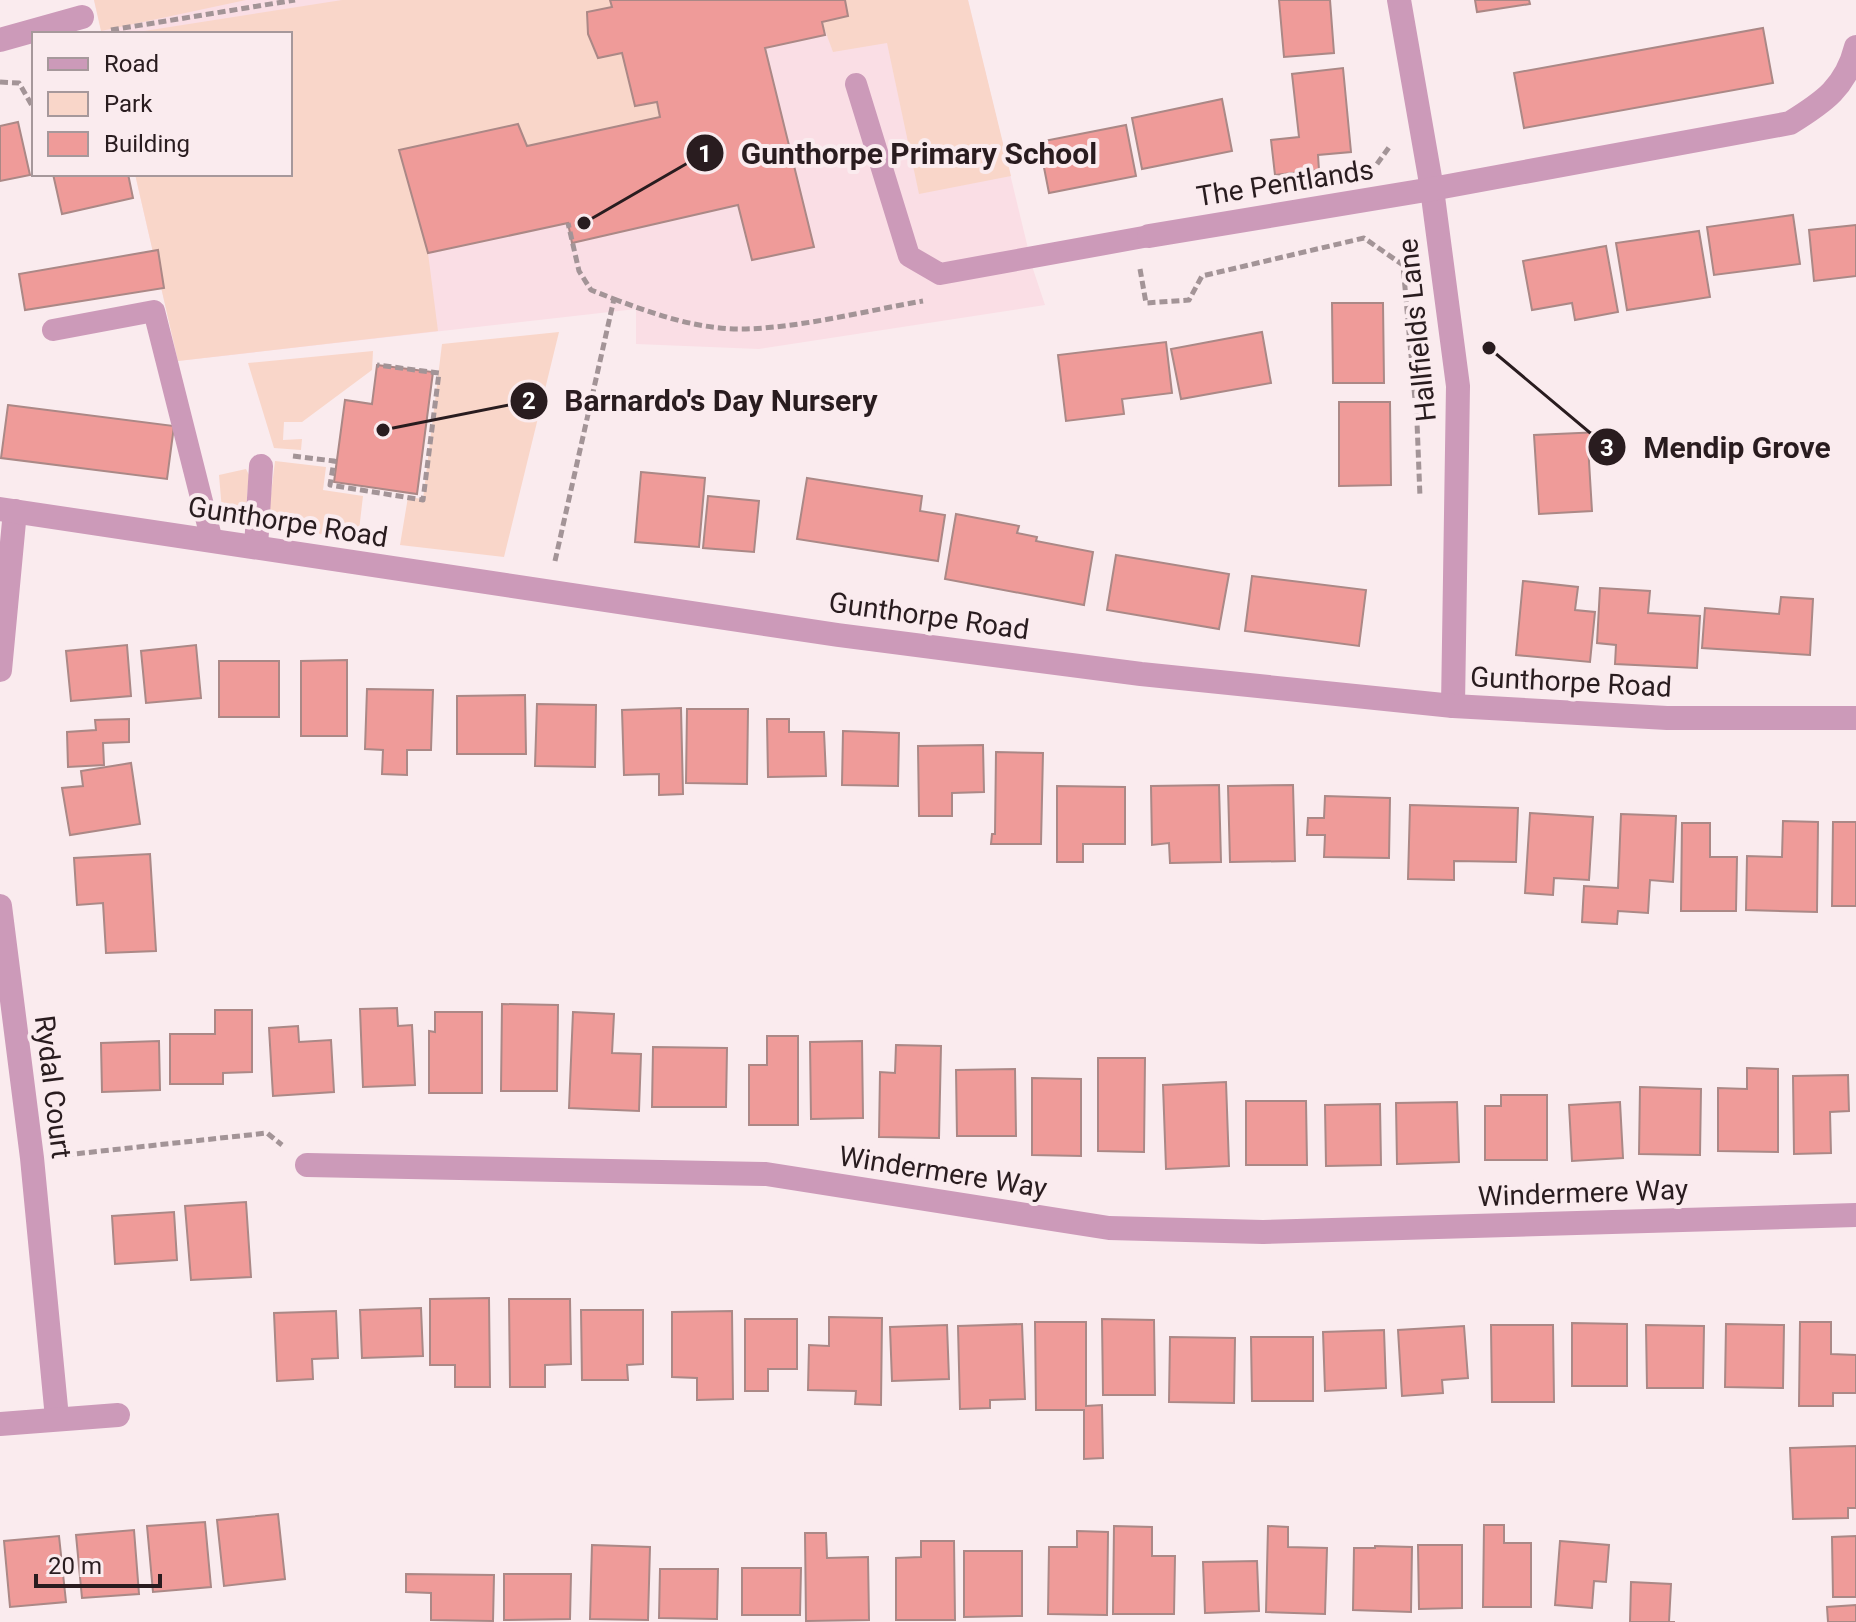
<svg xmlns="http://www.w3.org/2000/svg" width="1856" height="1622" font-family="Roboto,sans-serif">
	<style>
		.built { fill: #fadee5 }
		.green { fill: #f9d6c9 }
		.building { fill: #ef9b99; stroke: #ab8886; stroke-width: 2 }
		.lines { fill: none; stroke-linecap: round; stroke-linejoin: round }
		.path { stroke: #a39497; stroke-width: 5; stroke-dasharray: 8 4; stroke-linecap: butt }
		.service { stroke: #cc9ab9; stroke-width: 22 }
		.minor { stroke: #cc9ab9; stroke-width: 24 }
		.tertiary { stroke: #cc9ab9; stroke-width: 24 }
		.labels { text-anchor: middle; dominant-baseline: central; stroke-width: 8; stroke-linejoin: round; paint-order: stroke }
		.street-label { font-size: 28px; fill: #291c1f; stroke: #faebee }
		.leader { fill: none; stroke: #291c1f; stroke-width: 3 }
		.callout-dot { fill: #291c1f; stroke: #faebee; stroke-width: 3 }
		.mark-label { font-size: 24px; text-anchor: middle; font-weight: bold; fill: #fff }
		.callout-label { font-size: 30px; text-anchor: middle; font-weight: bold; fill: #291c1f; stroke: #faebee; stroke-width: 8; stroke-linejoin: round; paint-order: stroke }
	</style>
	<rect width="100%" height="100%" fill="#faebee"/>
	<polygon class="built" points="94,0 968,0 1033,269 1045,305 759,349 636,344 636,309 178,361 135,174 290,174 290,34 102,34"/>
	<g class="green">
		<polygon points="94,0 246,0 101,31"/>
		<polygon points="342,0 610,0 612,7 587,12 588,34 597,58 622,53 635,106 657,102 660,117 527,146 518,124 400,150 428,253 438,331 178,361 135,174 290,174 290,34 125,34"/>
		<polygon points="845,0 968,0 1011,176 919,194 887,43 833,52 822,22 848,16"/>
		<polygon points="559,332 504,557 400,545 408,497 423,499 442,344"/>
		<polygon points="373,351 372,370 302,422 284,422 283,440 302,439 301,450 274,448 248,363"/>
		<polygon points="275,461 326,467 323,490 363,496 358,539 267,527"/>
		<polygon points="246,469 249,475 245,521 223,522 219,475"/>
	</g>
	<g class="building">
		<polygon points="610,0 845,0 848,16 822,22 825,35 765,48 814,247 752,260 738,205 572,243 568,223 428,253 399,150 518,124 527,146 660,117 657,102 635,106 622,53 598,58 588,34 587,12 612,7"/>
		<polygon points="1279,0 1330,0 1334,53 1284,57"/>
		<polygon points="1475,0 1529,0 1530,4 1477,12"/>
		<polygon points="1763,28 1773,83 1524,128 1514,73"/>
		<polygon points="1343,68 1351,152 1318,155 1319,170 1275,175 1271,140 1299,137 1292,74"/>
		<polygon points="1222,99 1232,151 1142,169 1132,118"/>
		<polygon points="18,122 30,175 0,181 0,126"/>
		<polygon points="1126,125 1136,176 1049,193 1039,142"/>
		<polygon points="53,174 128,174 133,198 62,214"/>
		<polygon points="1793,215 1800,264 1714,275 1707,227"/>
		<polygon points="1856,225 1856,276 1814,281 1809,230"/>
		<polygon points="1699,231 1710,297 1627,310 1616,243"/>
		<polygon points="1606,246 1618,312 1575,320 1572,303 1532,310 1523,261"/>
		<polygon points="158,250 164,288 25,310 19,274"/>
		<polygon points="1332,303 1383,303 1384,383 1333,383"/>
		<polygon points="1262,332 1271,383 1181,399 1171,349"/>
		<polygon points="1166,342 1172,393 1122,399 1124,414 1066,421 1058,355"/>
		<polygon points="377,365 433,372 417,494 334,482 345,400 372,404"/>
		<polygon points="1339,402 1390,402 1391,485 1339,486"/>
		<polygon points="8,405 174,426 167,479 1,458"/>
		<polygon points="1601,432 1601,444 1588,445 1592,511 1539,514 1534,435"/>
		<polygon points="641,472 705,478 699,547 635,542"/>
		<polygon points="807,478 922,496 920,511 945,515 938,561 797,539"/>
		<polygon points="708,496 759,501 754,552 703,548"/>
		<polygon points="956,514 1019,526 1017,533 1037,537 1036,541 1093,552 1084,605 945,579"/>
		<polygon points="1116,555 1229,574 1219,629 1107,610"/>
		<polygon points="1252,576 1366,590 1359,646 1245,631"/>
		<polygon points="1523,581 1578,587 1575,610 1595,612 1590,662 1516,655"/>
		<polygon points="1600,588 1650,591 1648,613 1700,616 1697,668 1615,664 1616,645 1597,643"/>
		<polygon points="1781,597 1813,599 1810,655 1702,648 1705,608 1779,614"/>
		<polygon points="127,645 131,696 71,701 66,651"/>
		<polygon points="196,645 201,698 146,703 141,651"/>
		<polygon points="347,660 347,736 301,736 301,661"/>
		<rect x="219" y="661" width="60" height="56"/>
		<polygon points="367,689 433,690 431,750 407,750 407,775 382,774 383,750 365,749"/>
		<polygon points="525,695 526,754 457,754 457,696"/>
		<polygon points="537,704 596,705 595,767 535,766"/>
		<polygon points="681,708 683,794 659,795 659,774 624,775 622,710"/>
		<polygon points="687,709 748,709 747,784 686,783"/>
		<polygon points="129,719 129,742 103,743 104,765 68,767 67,732 96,730 95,720"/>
		<polygon points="767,719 789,719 789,732 824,732 826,776 768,777"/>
		<polygon points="843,731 899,733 898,786 842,785"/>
		<polygon points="983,745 984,792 952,793 952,816 919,816 918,746"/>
		<polygon points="996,752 1043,753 1041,844 991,844 992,834 995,834"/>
		<polygon points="131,763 140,824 70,835 62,788 83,786 81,771"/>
		<polygon points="1219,785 1221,862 1170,863 1169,843 1152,845 1151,786"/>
		<polygon points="1293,785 1295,861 1230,862 1228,786"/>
		<polygon points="1057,786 1125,787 1125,844 1083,844 1083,862 1057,862"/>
		<polygon points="1325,796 1390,798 1389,858 1324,857 1325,835 1307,835 1308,818 1324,818"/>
		<polygon points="1410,805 1518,808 1516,862 1454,861 1454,880 1408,879"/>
		<polygon points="1530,813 1593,817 1589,880 1554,878 1553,895 1525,893"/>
		<polygon points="1621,814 1676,816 1673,882 1650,880 1648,913 1618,911 1617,924 1582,922 1584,886 1618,888"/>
		<polygon points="1783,821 1818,822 1817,912 1746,910 1747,856 1782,857"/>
		<polygon points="1833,822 1856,822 1856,906 1832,906"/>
		<polygon points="1682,823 1710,823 1710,857 1737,857 1736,911 1681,911"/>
		<polygon points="150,854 156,951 106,953 103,903 77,905 74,858"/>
		<polygon points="502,1004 558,1005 557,1091 501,1091"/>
		<polygon points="397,1008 398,1026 412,1025 415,1085 363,1087 360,1009"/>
		<polygon points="215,1010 252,1010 252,1072 223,1073 223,1084 170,1084 170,1034 215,1034"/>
		<polygon points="435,1012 482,1012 482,1093 429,1093 429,1031 435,1032"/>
		<polygon points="573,1012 614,1014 612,1053 641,1054 639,1111 569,1108"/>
		<polygon points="298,1026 299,1042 331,1040 334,1092 273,1096 269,1028"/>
		<polygon points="767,1036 798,1036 798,1125 749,1125 749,1065 767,1065"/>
		<polygon points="159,1041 160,1090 102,1092 101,1043"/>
		<polygon points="862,1041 863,1118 811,1119 810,1042"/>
		<polygon points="896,1045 941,1046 939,1138 879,1137 880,1072 895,1073"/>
		<polygon points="653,1047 727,1048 726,1107 652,1107"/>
		<polygon points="1098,1058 1145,1058 1144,1152 1098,1151"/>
		<polygon points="1747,1068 1778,1069 1778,1152 1718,1151 1718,1088 1747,1089"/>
		<polygon points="1015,1069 1016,1136 957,1136 956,1070"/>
		<polygon points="1848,1075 1849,1111 1830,1112 1831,1153 1794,1154 1793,1076"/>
		<polygon points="1032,1078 1081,1079 1081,1156 1032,1155"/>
		<polygon points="1226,1082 1229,1166 1166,1169 1163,1085"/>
		<polygon points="1640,1087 1701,1089 1700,1155 1639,1154"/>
		<polygon points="1501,1095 1547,1095 1547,1160 1485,1160 1485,1106 1501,1106"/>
		<polygon points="1246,1101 1306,1101 1307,1165 1246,1165"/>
		<polygon points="1457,1102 1459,1162 1397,1164 1396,1103"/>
		<polygon points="1620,1102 1623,1158 1572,1161 1569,1105"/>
		<polygon points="1380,1104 1381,1165 1326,1166 1325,1105"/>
		<polygon points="246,1202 251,1277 191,1280 185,1206"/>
		<polygon points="174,1212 177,1260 115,1264 112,1216"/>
		<polygon points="489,1298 490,1387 455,1387 455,1365 430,1365 430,1299"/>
		<polygon points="509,1299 570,1299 571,1364 545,1365 545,1387 510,1387"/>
		<polygon points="421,1308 423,1356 362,1358 360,1310"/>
		<polygon points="581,1310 643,1310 643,1364 627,1365 628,1380 582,1380"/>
		<polygon points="336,1311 338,1358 312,1359 313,1379 277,1381 274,1313"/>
		<polygon points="732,1311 733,1399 697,1400 697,1378 672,1377 672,1312"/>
		<polygon points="829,1317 882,1318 881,1405 855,1404 856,1391 808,1390 809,1345 829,1346"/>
		<polygon points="745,1319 797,1319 797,1369 768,1369 768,1391 745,1391"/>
		<polygon points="1102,1319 1154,1320 1155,1395 1103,1395"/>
		<polygon points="1035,1322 1086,1322 1086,1406 1102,1405 1103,1458 1084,1459 1084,1410 1036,1410"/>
		<polygon points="1800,1322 1831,1322 1831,1354 1856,1355 1856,1393 1833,1393 1833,1406 1799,1406"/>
		<polygon points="1572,1323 1627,1324 1627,1386 1572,1386"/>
		<polygon points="1022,1324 1025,1399 990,1400 990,1408 960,1409 958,1326"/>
		<polygon points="1726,1324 1784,1325 1783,1388 1725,1387"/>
		<polygon points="947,1325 949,1379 892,1381 890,1327"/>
		<polygon points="1491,1325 1553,1325 1554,1402 1492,1402"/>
		<polygon points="1646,1325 1704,1326 1703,1388 1647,1388"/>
		<polygon points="1464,1326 1468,1378 1442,1380 1443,1393 1402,1396 1398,1330"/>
		<polygon points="1384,1330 1386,1388 1325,1391 1323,1332"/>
		<polygon points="1170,1337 1235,1338 1234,1403 1169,1402"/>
		<polygon points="1251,1337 1313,1337 1313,1401 1252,1401"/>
		<polygon points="1856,1446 1856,1508 1848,1508 1848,1518 1793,1519 1790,1448"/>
		<polygon points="278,1514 285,1579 224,1586 217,1520"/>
		<polygon points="205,1522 211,1587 153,1592 147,1526"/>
		<polygon points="1484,1525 1504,1525 1504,1543 1531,1543 1531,1607 1483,1607"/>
		<polygon points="1114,1526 1152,1527 1152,1556 1175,1556 1174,1614 1113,1614"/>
		<polygon points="1268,1526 1288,1527 1288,1547 1327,1548 1325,1614 1266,1612"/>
		<polygon points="134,1530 139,1594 82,1598 76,1535"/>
		<polygon points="1077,1531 1108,1532 1107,1615 1048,1614 1049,1547 1077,1547"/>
		<polygon points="805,1533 826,1533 827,1558 868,1557 869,1620 806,1621"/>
		<polygon points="59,1536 66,1602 10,1607 4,1541"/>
		<polygon points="1856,1536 1856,1597 1833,1597 1832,1537"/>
		<polygon points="921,1541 954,1541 955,1620 896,1620 896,1558 921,1557"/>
		<polygon points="1560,1541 1609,1545 1606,1582 1594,1581 1592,1608 1555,1605"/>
		<polygon points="592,1545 650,1547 648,1620 590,1619"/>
		<polygon points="1418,1545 1462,1545 1462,1608 1419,1609"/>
		<polygon points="1375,1546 1412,1547 1411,1612 1353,1610 1354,1548 1375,1548"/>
		<polygon points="964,1551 1022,1551 1022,1616 964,1617"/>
		<polygon points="1257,1561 1259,1611 1205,1613 1203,1562"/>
		<polygon points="742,1568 801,1568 800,1615 742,1615"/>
		<polygon points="660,1569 718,1569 717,1619 659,1618"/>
		<polygon points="406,1574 494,1575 493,1621 431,1620 431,1593 406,1592"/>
		<polygon points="504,1574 571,1574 570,1619 504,1620"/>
		<polygon points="1631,1582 1671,1584 1669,1622 1675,1622 1630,1622"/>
		<polygon points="1856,1605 1856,1622 1828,1622 1827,1607"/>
	</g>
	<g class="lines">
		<g class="path">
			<polyline points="111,30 295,0"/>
			<polyline points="0,82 19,83 34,109"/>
			<polyline points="1377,164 1390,146"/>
			<polyline points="1140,269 1146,303 1189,300 1202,276 1364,238 1403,265 1417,422 1420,497"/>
			<path d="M614,299C656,315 700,330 746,329C804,327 865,311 923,301"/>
			<polyline points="293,456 334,461 330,485 423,500 439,373 377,365"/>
			<polyline points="555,561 614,299 591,290 579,271 568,223"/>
			<polyline points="65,1155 267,1133 282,1145"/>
		</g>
		<g class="service">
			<polyline points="856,84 909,256 940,274 1149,236"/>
			<polyline points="53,330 154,311 212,541"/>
		</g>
		<g class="minor">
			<polyline points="1399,0 1432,189 1458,386 1453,706"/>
			<polyline points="0,40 82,17"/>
			<path d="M1149,236L1432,189L1790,123C1824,102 1846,87 1856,47"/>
			<polyline points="256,547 261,466"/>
			<polyline points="0,670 15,511"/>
			<polyline points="0,906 32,1158 57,1418"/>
			<polyline points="307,1165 766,1174 1109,1228 1263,1232 1856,1215"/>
			<polyline points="0,1424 118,1415"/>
		</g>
		<polyline class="tertiary" points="0,509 838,635 1141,674 1453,706 1667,718 1856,718"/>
	</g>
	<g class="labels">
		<g class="street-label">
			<text transform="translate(1285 183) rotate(-9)">The Pentlands</text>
			<text transform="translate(1417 330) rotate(-96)">Hallfields Lane</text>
			<text transform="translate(288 522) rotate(9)">Gunthorpe Road</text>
			<text transform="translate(929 616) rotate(8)">Gunthorpe Road</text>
			<text transform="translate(1571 682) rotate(3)">Gunthorpe Road</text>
			<text transform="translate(53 1087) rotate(83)">Rydal Court</text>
			<text transform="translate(943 1172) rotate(9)">Windermere Way</text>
			<text transform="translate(1583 1193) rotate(-2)">Windermere Way</text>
		</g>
	</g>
	<path class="leader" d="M584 223L705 153M383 430L529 401M1489 348L1607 447"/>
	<g class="callout-dot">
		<circle cx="584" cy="223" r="8"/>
		<circle cx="383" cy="430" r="8"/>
		<circle cx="1489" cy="348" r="8"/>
		<circle cx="705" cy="153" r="20"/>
		<circle cx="529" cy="401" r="20"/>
		<circle cx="1607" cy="447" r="20"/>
	</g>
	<g class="mark-label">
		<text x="705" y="162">1</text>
		<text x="529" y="409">2</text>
		<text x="1607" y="456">3</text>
	</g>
	<g class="callout-label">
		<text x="919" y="164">Gunthorpe Primary School</text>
		<text x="721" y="411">Barnardo's Day Nursery</text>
		<text x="1737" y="458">Mendip Grove</text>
	</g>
	<rect x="32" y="32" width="260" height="144" fill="#faebee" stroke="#a6989b" stroke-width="2"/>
	<rect x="48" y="58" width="40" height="12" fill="#cc9ab9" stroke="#a6989b" stroke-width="2"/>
	<text x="104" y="72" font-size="24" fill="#291c1f">Road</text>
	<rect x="48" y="92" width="40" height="24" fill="#f9d6c9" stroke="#a6989b" stroke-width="2"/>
	<text x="104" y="112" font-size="24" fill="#291c1f">Park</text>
	<rect x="48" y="132" width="40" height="24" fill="#ef9b99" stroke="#a6989b" stroke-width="2"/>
	<text x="104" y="152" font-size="24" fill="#291c1f">Building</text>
	<path d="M36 1574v12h124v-12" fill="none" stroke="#291c1f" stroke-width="4"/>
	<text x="48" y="1574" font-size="24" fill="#291c1f" stroke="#faebee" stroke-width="6" paint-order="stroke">20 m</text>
</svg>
